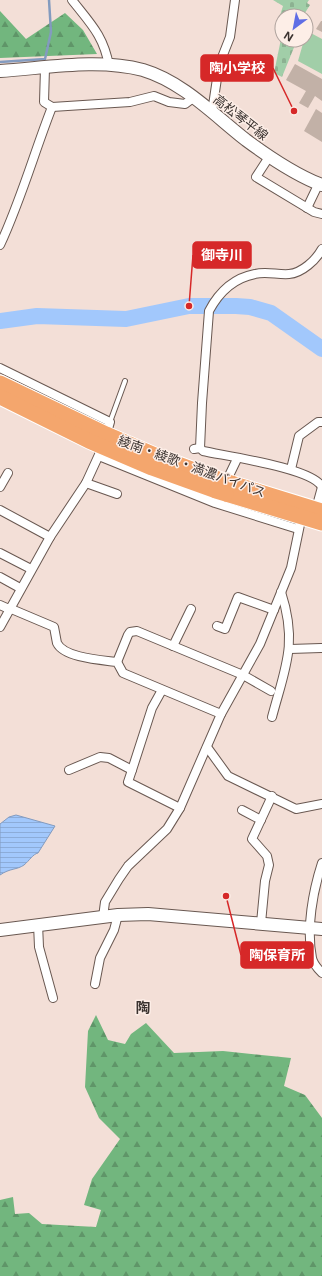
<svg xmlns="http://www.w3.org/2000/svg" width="322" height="1276" font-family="Inter,'Noto Sans JP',sans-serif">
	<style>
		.forest { fill: url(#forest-firs) }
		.cemetery { fill: url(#cemetery-stones) }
		.park { fill: #a1cea8 }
		.water { fill: url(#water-rules); stroke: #839bbf }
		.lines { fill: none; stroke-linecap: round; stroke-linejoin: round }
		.stream { stroke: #839bbf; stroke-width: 2.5 }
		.river { stroke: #a2c8fc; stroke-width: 16 }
		.building { fill: #c2b1a7 }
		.lane-casing { stroke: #695851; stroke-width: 6 }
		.street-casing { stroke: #695851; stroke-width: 10 }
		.secondary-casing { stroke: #695851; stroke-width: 14 }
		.highway-casing { stroke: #fff; stroke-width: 17 }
		.lane { stroke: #fff; stroke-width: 4 }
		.street { stroke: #fff; stroke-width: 8 }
		.secondary { stroke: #fff; stroke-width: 12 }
		.highway { stroke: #f4a66d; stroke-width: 15 }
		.highway-bridge-casing { stroke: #fff; stroke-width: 17; stroke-linecap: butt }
		.highway-bridge { stroke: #f4a66d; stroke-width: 15 }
		.labels { text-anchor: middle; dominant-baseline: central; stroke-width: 3; stroke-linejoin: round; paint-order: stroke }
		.street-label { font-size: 13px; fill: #3b3330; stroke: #fdeee7 }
		.quarter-label { font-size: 15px; font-weight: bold; fill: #3b3330; stroke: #fdeee7 }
		.leader { fill: none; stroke: #d62828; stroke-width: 1.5 }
		.callout-dot { fill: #d62828; stroke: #fdeee7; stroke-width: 1.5 }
		.callout { fill: #d62828; stroke: #d62828; stroke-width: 1.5 }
		.callout-label { font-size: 14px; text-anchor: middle; font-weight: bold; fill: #fff }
	</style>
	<defs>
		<pattern id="forest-firs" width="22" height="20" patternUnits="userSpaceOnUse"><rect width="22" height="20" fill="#72b67e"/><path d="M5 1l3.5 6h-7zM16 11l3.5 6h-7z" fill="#5f9568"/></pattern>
		<pattern id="cemetery-stones" width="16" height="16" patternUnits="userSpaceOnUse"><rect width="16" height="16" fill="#a1cea8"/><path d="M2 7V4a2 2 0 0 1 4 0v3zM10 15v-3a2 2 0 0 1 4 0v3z" fill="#8cb191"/></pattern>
		<pattern id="water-rules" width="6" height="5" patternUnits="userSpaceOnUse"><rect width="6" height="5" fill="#a2c8fc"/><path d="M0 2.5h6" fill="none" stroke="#8cacd8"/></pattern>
	</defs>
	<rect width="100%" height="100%" fill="#f3dfd7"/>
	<g class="forest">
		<polygon points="0,11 26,39 65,13 83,30 97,54 0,58"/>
		<polygon points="96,1015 108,1040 125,1044 131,1034 146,1023 174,1053 223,1051 291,1058 284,1086 305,1095 322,1118 322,1276 0,1276 0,1200 13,1197 15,1214 29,1213 42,1224 96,1227 101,1210 84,1205 92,1179 120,1139 99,1118 85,1087 88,1031"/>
	</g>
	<polygon class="cemetery" points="273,0 309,0 307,3 310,5 303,16 282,16 282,40 297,40 282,77 274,73 282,34 275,31 283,6"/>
	<polygon class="park" points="307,31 322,39 322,74 298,61 304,40 306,40"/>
	<path class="water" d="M16,815L55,826L38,853C33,854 29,861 24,865C17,870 10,868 0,875V824L9,817Z"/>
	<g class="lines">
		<polyline class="stream" points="0,62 45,59 51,32 49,0"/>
		<polyline class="river" points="0,321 37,316 126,319 189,306 236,306 250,307 271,313 322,349"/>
	</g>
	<g class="building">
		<polygon points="321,21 322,21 322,32 316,29"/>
		<polygon points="295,64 322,79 322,101 315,96 308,108 299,103 306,91 286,80"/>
		<polygon points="316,109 322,113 322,142 304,131"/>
	</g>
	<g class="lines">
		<g class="lane-casing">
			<polyline id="lane" points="110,422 125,381"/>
		</g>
		<g class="street-casing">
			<g id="street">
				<path d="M72,0C90,23 104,36 109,66"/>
				<polyline points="45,68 44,102 52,107 130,102 154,96 169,102 185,104 193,98"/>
				<polyline points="212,112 219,65 230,37 235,0"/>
				<polyline points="269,157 256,177 314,212 322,214"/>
				<polyline points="307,208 319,183"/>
				<path d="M0,245C21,200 34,153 52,107"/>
				<polyline points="0,368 110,422 103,446 86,483 50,537 0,627"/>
				<path d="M200,448L202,403L209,311C219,292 234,278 255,274C266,271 278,275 289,274C302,273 316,260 322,249"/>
				<path d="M194,449L200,448L203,451C225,456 313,468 322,487"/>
				<polyline points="99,456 215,503 298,529"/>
				<polyline points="291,469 299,436 318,422 322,422"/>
				<polyline points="86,483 117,494"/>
				<polyline points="225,484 237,459"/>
				<polyline points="0,487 8,473"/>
				<polyline points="316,509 322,487"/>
				<polyline points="0,510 50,537"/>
				<polyline points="0,553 31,569"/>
				<polyline points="0,577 20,588"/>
				<polyline points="0,605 9,609"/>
				<path d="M9,608L54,627C55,632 56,638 57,643C64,658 102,660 117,662L123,673L221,714"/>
				<polyline points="217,626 225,629 238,597 274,610"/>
				<polyline points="173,646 191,609"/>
				<polyline points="290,649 321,648"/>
				<polyline points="117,662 128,635 130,632 137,631 243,675 271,691"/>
				<path d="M272,717C285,668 298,644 281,592"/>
				<polyline points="207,747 228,776 296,809 322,804"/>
				<polyline points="69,770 100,757 109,758 132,770 128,782 180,808"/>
				<polyline points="132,770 152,708 162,690"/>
				<polyline points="242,810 261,820"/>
				<path d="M322,863C313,891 306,928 312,958C313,963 318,969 322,973"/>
				<polyline points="103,917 105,902 119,879 128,866 167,829 180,808 221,714 260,644 291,568 302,515"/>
				<polyline points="261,923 265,881 269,865 267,856 252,839 272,796"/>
				<polyline points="38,924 39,947 53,998"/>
				<polyline points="95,984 100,958 114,930 118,915"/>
			</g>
		</g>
		<g class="secondary-casing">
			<g id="secondary">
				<path d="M0,71C46,68 98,58 143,70C183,82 214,115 246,140C269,157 295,175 322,185"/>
				<polyline points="0,930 118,915 148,914 322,929"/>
			</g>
		</g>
		<g class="highway-casing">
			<g id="highway">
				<polyline points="0,383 106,434 157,456 221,480"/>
				<polyline points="0,397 89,441 152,468 216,491"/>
				<polyline points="231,483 322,511"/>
				<polyline points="226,494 322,523"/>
			</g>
		</g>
		<use href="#lane" class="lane"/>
		<use href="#street" class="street"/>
		<use href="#secondary" class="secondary"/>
		<use href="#highway" class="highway"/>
		<g class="highway-bridge-casing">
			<g id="highway-bridge">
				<polyline points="221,480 231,483"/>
				<polyline points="216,491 226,494"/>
			</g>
		</g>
		<use href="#highway-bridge" class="highway-bridge"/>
	</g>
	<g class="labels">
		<g class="street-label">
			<text transform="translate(241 117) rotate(38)">高松琴平線</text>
			<text transform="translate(192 466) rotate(20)">綾南・綾歌・満濃バイパス</text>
		</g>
		<g class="quarter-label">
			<text x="143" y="1007">陶</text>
		</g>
	</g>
	<path class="leader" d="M294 111L273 68M189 306L193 255M226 896L241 955"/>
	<g class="callout-dot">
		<circle cx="294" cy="111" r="4"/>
		<circle cx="189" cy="306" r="4"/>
		<circle cx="226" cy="896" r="4"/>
	</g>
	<g class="callout">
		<rect x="201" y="55" width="72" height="26" rx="4"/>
		<rect x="193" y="242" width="58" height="26" rx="4"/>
		<rect x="241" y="942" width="72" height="26" rx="4"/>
	</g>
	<g class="callout-label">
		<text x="237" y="73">陶小学校</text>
		<text x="222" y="260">御寺川</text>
		<text x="277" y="960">陶保育所</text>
	</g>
	<g transform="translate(294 28) rotate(212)"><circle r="19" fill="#fdeee7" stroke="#afa39e"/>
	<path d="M0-3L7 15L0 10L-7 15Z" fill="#5f6de5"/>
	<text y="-6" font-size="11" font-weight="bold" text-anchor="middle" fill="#3b3330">N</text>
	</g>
</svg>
